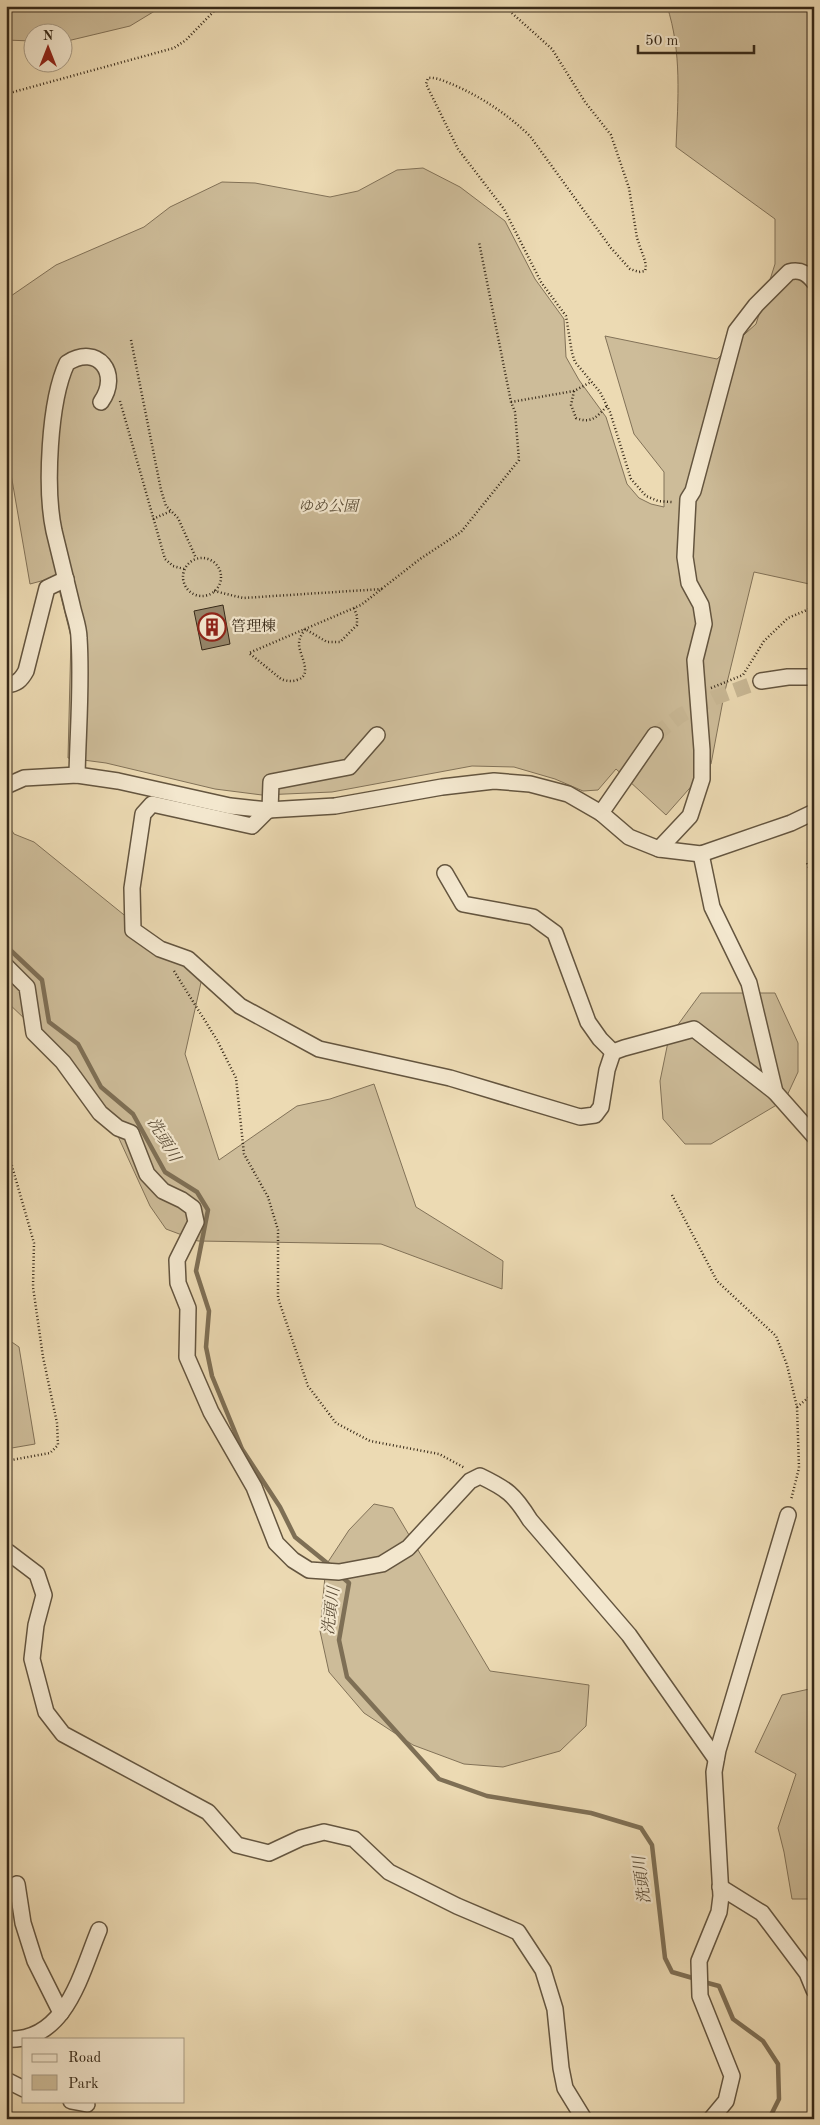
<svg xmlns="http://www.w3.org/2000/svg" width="820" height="2125" font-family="'Old Standard TT','Noto Serif JP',serif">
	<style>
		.green { fill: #cdbc99; stroke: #827258 }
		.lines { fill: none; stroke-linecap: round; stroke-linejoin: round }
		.stream { stroke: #7e6f55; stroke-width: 4.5 }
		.building { fill: #958569; stroke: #372918 }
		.minor-tunnel { stroke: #c8b794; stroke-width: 15; stroke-dasharray: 15 8; stroke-linecap: butt }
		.minor-casing { stroke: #64553f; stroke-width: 18 }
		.path { stroke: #372918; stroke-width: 2.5; stroke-dasharray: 1 2.5; stroke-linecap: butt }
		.minor { stroke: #f3e7ce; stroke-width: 15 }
		.labels { text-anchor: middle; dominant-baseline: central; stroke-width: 4.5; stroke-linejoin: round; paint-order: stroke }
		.park-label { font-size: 15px; font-style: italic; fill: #5c4e38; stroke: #f3e7ce }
		.poi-label { font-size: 15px; fill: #372918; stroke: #f3e7ce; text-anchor: start }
		.water-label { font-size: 16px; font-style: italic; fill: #5b4c37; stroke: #f3e7ce }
	</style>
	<rect width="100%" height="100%" fill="#ecdab3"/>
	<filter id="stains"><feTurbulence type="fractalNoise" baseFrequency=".004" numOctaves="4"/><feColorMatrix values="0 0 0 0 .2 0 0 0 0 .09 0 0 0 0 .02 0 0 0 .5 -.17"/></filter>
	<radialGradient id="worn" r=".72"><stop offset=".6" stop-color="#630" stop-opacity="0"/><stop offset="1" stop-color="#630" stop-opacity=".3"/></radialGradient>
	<g class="green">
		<polygon points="6,6 163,6 130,26 63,42 62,32 32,32 32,41 6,40"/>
		<path d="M667,6H814V585L754,572L724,695L711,764L666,815L616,769L598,790L583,791L555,779L514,767L472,766L332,792L262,795L215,789L106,763L68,758L71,637L56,577L30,584L6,445V335L8,298L56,265L144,227L170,207L222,182L255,183L330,197L358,191L397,170L423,168L460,187L505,221L535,279L564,319L566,357L579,380L606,417L627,484L639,498L651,504L664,507V472L634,434L605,336L717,359L756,324L775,264V219L676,147C678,99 682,52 667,6Z"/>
		<polygon points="6,821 14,834 34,842 202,978 185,1054 219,1160 297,1106 330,1099 374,1084 416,1207 503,1261 502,1289 381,1244 198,1241 166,1229 150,1206 105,1108 69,1061 6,1001"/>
		<polygon points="701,993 775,993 798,1043 798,1072 785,1100 711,1144 685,1144 663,1119 660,1081 669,1037"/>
		<polygon points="6,1338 19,1347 35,1444 6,1449"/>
		<polygon points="374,1504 393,1508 490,1671 589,1685 586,1726 560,1751 503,1767 464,1764 413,1745 364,1713 329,1672 320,1631 326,1565 349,1530"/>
		<polygon points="814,1688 814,1899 792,1899 784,1852 778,1828 796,1774 755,1752 782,1695"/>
	</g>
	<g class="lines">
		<g class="stream">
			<polyline points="6,946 42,980 49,1022 78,1044 101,1087 133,1114 165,1172 197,1192 208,1210 196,1271 209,1311 206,1347 212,1376 242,1449 280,1507 295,1537 332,1567"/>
			<polyline points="341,1576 349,1583 339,1640 347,1677 439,1779 487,1796 591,1813 641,1828 652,1845 665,1958 672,1972 696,1979"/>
			<polyline points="704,1982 719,1986 733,2019 763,2041 778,2064 779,2099 769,2119"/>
		</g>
	</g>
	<polygon class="building" points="223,605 230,644 202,650 194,611"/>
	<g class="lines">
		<polyline class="minor-tunnel" points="655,735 681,715 714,698 761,681"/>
		<g class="minor-casing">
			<g id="minor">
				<polyline points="761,681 788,677 814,677"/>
				<path d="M6,685C17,684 21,680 26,671L47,588L66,579"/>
				<path d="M77,775C78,730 82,683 79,638C79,627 74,615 72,605C66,580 60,556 54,531C45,489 49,401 67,363C98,343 121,374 101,402"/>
				<polyline points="6,786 24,778 77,775 118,781 230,806 268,810 335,806 442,787 494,781 530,784 568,794 601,813 629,837 659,849 701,854 791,823 814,812"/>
				<polyline points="268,810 252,826 152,804 143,814 132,888 133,930 160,949 188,959 240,1006 319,1049 450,1078 580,1117 595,1115 601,1107 607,1070 613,1052"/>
				<polyline points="270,810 271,782 349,767 377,735"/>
				<polyline points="601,813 655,735"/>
				<path d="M659,849L690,816L702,779V750L695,660L704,624L701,605L689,583L685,557L688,499L693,491L736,331L756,305L789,272C800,269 807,273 814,282"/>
				<polyline points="701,854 712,907 749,983 775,1092 814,1136"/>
				<polyline points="445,873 463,904 533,917 555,933 588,1022 600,1039 613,1052 624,1048 694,1029 775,1092"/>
				<path d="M6,966L27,987L34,1033L63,1062L100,1113L118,1128L131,1133L147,1174L163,1191L182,1200L193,1208L196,1222L177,1260L178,1283L188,1308L187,1357L211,1412L254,1487L276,1543L293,1560L309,1570L339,1572L382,1564L408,1548L470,1481L480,1476C507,1489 514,1494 530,1520L629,1635L716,1759"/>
				<polyline points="6,1553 8,1552 37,1574 44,1595 36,1625 32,1659 46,1712 63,1734 208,1812 237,1845 269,1853 301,1838 324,1832 354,1839 389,1872 457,1906 518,1932 543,1970 555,2009 561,2068 565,2088 584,2119"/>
				<polyline points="17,1884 23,1923 35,1961 61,2013"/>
				<polyline points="720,1887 762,1913 807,1973 814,1990"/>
				<path d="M6,2039C66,2043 81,1973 99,1930"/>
				<polyline points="6,2080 24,2089"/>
				<polyline points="71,2101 87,2104"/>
				<polyline points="711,2119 726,2101 732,2076 700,1996 699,1961 719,1912 721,1896 714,1772 718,1750 788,1515"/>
			</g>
		</g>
		<g class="path">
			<path d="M504,6L552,49L585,102L611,135L629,188L637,238L645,261L646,267L645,271L639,272L630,269L611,248L530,136C507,114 483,98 454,85C446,82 437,77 428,78L426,84L458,149L504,209L541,282L566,316L572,353L575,362L600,392L610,412L631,479L646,496L658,501L672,502"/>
			<polyline points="6,94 174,48 186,40 219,6"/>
			<polyline points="131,340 161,490 166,506 178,518 196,558"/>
			<path d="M574,391L571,405L576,418C591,424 597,417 607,406"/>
			<polyline points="120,401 165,559 173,566 184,569"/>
			<polyline points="511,402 574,391 591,382"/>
			<polyline points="153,519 171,511"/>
			<circle cx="202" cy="577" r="19"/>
			<polyline points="214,591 243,598 382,589"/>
			<path d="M354,608L357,616V625L340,642H327L305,629C302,634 299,638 299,644C299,655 314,675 297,680C292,682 286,681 281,679L249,653L361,605L420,559L461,532L519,460L515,412L511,402L479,242"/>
			<polyline points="711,688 743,675 764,641 788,618 814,607"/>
			<polyline points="811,874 807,863 814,860"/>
			<polyline points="174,971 217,1040 236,1078 244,1154 268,1197 278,1230 278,1298 308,1386 336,1423 370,1441 439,1454 465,1468"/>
			<polyline points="6,1145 34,1243 33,1287 43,1357 57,1423 58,1445 50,1453 6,1461"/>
			<polyline points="672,1195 717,1281 776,1336 787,1365 797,1407 799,1468 791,1500"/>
			<polyline points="797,1407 814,1393"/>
		</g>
		<use href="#minor" class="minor"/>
	</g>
	<defs>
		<g id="building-ring" transform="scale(1.4375)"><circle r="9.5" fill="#f3e7ce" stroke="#8f2418" stroke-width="1.5"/><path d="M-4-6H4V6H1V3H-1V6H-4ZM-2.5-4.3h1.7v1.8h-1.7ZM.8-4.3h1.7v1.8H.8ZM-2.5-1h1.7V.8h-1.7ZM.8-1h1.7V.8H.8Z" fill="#8f2418"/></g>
	</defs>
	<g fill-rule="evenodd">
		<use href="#building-ring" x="212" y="627"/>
	</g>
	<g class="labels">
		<g class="park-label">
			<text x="328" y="507">ゆめ公園</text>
		</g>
		<g class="poi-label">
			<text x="231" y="627">管理棟</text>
		</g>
		<g class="water-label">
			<text transform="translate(163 1140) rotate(59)">洗頭川</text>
			<text transform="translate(332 1611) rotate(-83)">洗頭川</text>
			<text transform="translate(643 1880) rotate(-97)">洗頭川</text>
		</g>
	</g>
	<rect width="820" height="2125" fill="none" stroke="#ecdab3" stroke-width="25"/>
	<rect x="8" y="8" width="805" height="2110" fill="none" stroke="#372918" stroke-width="2.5"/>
	<rect x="12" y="12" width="795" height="2100" fill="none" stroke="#372918"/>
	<rect x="22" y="2038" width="162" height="65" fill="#f3e7ce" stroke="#a89b85"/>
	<rect x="32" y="2054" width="25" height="8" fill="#f3e7ce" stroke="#a89b85"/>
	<text x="68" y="2062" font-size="15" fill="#372918">Road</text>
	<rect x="32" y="2075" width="25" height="15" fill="#cdbc99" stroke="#a89b85"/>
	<text x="68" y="2088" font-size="15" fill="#372918">Park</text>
	<g transform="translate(48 48)"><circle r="24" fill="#f3e7ce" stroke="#a89b85"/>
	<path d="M0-4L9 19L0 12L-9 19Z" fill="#8f2418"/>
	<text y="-8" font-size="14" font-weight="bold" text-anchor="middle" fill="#372918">N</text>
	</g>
	<path d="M638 45v8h116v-8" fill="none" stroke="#372918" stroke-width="2.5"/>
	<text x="645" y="45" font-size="15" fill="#372918" stroke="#f3e7ce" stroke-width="4" paint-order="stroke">50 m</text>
	<rect width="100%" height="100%" filter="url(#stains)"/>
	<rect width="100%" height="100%" fill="url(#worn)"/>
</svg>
